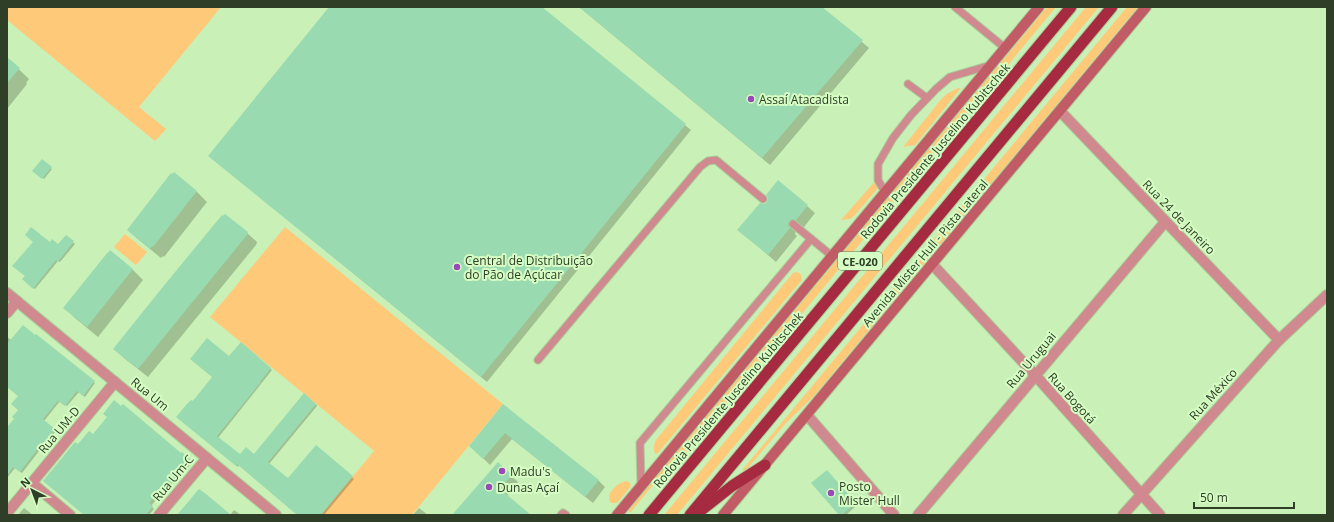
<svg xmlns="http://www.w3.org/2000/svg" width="1334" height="522" font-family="'Open Sans',sans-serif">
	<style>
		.green { fill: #ffc97a }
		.shadow { fill: #0003 }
		.building { fill: #9adab1 }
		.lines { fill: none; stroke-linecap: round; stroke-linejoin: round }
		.service-casing { stroke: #ac9; stroke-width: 9 }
		.minor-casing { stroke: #ac9; stroke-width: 12 }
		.secondary-casing { stroke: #ac9; stroke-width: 12 }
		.trunk-casing { stroke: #ac9; stroke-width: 13 }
		.service { stroke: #d0898e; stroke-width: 7 }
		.minor { stroke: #d0898e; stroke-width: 10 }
		.secondary { stroke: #c15b65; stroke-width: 10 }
		.trunk { stroke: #a62a40; stroke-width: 11 }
		.poi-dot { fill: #9a49b8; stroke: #d6fdc3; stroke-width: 1.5 }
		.labels { text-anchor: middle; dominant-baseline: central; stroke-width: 4; stroke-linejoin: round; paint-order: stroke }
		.shield { fill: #d6fdc3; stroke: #607756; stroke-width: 1 }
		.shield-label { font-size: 11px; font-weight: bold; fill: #2e3e27 }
		.poi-label { font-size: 12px; fill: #2e3e27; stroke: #d6fdc3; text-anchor: start }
		.street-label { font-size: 12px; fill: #2e3e27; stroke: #d6fdc3 }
	</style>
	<rect width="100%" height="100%" fill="#c9f0b6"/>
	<g class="green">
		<polygon points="7,7 221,7 139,107 166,129 155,141 7,20"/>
		<polygon points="1047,7 1056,7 670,473 657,480 631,512 629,513 629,510"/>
		<polygon points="1086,7 1099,7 677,515 664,515"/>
		<polygon points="1127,7 1138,7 813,397 786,423 747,469 743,472 743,469"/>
		<polygon points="958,88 961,88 915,145 903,147 943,97 948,93"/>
		<polygon points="876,180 879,184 878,188 854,216 850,219 841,220"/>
		<polygon points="285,227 503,404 412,515 321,515 374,451 210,317"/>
		<polygon points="125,234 147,252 136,265 114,247"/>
		<path d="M797,272C801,274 803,276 801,281L658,453L656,454C652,451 654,444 656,440L793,273Z"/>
		<path d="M627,481L630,483L631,486L618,502L616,503H611C604,494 618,482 627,481Z"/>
	</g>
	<g class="shadow">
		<polygon points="331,7 540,7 691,130 487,382 209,156"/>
		<polygon points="579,7 821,7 869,48 770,165"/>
		<polygon points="7,58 29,79 26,83 27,84 7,109"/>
		<polygon points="42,161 52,169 44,179 34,171"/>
		<polygon points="174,174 197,192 207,202 164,257 163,256 161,258 139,240 128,230"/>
		<polygon points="778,181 815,213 804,227 799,226 796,229 795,234 797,236 776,262 739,230 768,202"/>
		<polygon points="247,233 257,242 256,245 148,377 124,358 114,349"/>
		<polygon points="66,237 75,244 60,262 58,261 35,289 23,279 50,244 58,245"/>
		<polygon points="110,252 133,270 143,280 98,337 75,318 65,308"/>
		<polygon points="7,337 11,340 95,383 85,397 79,392 67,406 60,401 44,421 56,431 47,442 46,442 22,473 15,468 7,478 7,429 15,419 19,410 19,396 7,386"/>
		<polygon points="241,343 272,370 218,438 240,456 254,455 316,404 317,406 269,464 288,480 316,446 354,479 324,515 299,515 239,465 238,467 179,418"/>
		<polygon points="503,405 598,480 605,487 593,503 512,439 490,465 477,452"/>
		<polygon points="93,436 181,454 182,453 192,462 181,477 179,475 167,490 166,488 151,506 154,509 149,515 85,515 78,446"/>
		<polygon points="498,464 518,482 507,496 530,515 454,515"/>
		<polygon points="827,471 857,505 846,515 841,515"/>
		<polygon points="24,508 33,515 18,515"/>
		<polygon points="419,508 428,515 413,515"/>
		<polygon points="234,510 241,515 230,515"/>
	</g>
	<g class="building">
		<polygon points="329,7 542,7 686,124 481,377 208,156"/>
		<polygon points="579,7 822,7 863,40 762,158"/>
		<polygon points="7,57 20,68 7,83"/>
		<polygon points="42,159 52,167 42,179 32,171"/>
		<polygon points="174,172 197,191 153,247 152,246 150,249 127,230 171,173 172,174"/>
		<polygon points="778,180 808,205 796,220 792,219 789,221 788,225 790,228 768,255 737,230 760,203 764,204 767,202 768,198 766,195"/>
		<polygon points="225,214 248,232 247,235 138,369 113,349 162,288 222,215 223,216"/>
		<polygon points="31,227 50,242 52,239 58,244 66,235 74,241 58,262 56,260 33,289 22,279 25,276 12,266 33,242 25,235"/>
		<polygon points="110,250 133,269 87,327 63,308 108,252 109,252"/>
		<polygon points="23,325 35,335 36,334 95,381 83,396 77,391 65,406 58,401 43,419 55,429 45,442 44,441 20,472 13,467 7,476 7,427 14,419 12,417 18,410 11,404 18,396 7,387 7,344"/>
		<polygon points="207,338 229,356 241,342 271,368 260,382 261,382 217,436 240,454 246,447 254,454 304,393 316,404 268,462 288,478 316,445 353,476 321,515 297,515 237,464 236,466 176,417 186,405 191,400 193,401 212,377 190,359"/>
		<polygon points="114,400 121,406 123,404 181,453 182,452 191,460 179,475 177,474 165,488 163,487 149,503 153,506 146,515 84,515 43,481 75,442 78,444 89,431 93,434 107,417 103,414"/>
		<polygon points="503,404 599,480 585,497 505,433 483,459 469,446"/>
		<polygon points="498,462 512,475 500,489 531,515 452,515"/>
		<polygon points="827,470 856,503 842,515 839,515 811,483"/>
		<polygon points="199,489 206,494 231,515 177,515"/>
	</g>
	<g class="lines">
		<g class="service-casing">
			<g id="service">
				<polyline points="955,7 1005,48"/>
				<polyline points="908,84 927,98"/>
				<polyline points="885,192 878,180 878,164 893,138 911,115 936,89 950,77 991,65"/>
				<polyline points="793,224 832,256"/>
				<polyline points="538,360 700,167 708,161 716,160 763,199"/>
				<polyline points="641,485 640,443 811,239"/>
				<polyline points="561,515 563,513 566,515"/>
			</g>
		</g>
		<g class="minor-casing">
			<g id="minor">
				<polyline points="1060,111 1279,340"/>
				<polyline points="932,264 1035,375 1160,515"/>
				<polyline points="7,293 276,515"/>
				<polyline points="7,313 17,301"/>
				<polyline points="807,415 894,515"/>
				<polyline points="32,483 70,515"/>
				<polyline points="7,513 115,382"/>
				<polyline points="159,515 207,458"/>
				<polyline points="918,515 1165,222"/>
				<polyline points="1123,515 1279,340 1327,295"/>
			</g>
		</g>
		<g class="secondary-casing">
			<g id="secondary">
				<polyline points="617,515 1039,7"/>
				<polyline points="723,515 1146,7"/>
			</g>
		</g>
		<g class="trunk-casing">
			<g id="trunk">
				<polyline points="699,512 732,486 765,465"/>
				<polyline points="649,515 1071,7"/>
				<polyline points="690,515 1112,7"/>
			</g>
		</g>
		<use href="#service" class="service"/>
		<use href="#minor" class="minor"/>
		<use href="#secondary" class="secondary"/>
		<use href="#trunk" class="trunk"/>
	</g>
	<g class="poi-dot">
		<circle cx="751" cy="99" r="4"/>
		<circle cx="457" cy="267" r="4"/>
		<circle cx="502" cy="471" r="4"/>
		<circle cx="489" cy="487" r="4"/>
		<circle cx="831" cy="493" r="4"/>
	</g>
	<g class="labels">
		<rect class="shield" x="838" y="252" width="44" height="18" rx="3"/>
		<g class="shield-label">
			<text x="860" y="261">CE-020</text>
		</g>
		<g class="poi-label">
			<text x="759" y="99">Assaí Atacadista</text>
			<text x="465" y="260">Central de Distribuição<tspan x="465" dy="14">do Pão de Açúcar</tspan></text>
			<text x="510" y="471">Madu's</text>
			<text x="839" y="486">Posto<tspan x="839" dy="14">Mister Hull</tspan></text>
			<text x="497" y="487">Dunas Açaí</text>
		</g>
		<g class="street-label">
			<text transform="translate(935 151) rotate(-50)">Rodovia Presidente Juscelino Kubitschek</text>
			<text transform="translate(1179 217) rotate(46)">Rua 24 de Janeiro</text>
			<text transform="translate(925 253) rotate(-50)">Avenida Mister Hull - Pista Lateral</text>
			<text transform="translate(1031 360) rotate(-50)">Rua Uruguai</text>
			<text transform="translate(150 394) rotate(39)">Rua Um</text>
			<text transform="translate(1213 394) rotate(-48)">Rua México</text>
			<text transform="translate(1072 398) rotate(48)">Rua Bogotá</text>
			<text transform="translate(728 400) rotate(-50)">Rodovia Presidente Juscelino Kubitschek</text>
			<text transform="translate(59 430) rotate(-50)">Rua UM-D</text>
			<text transform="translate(173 478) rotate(-50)">Rua Um-C</text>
		</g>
	</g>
	<rect width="1334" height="522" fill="none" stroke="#2e3e27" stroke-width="16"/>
	<g transform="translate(32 490) rotate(318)" stroke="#d6fdc3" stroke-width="3" paint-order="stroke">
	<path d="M0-3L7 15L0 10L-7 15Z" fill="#2e3e27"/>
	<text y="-6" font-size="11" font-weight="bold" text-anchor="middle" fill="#2e3e27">N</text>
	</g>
	<path d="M1194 502v6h100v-6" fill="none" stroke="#2e3e27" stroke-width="2"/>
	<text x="1200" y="502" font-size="12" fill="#2e3e27" stroke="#d6fdc3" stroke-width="3" paint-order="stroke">50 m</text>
</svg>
